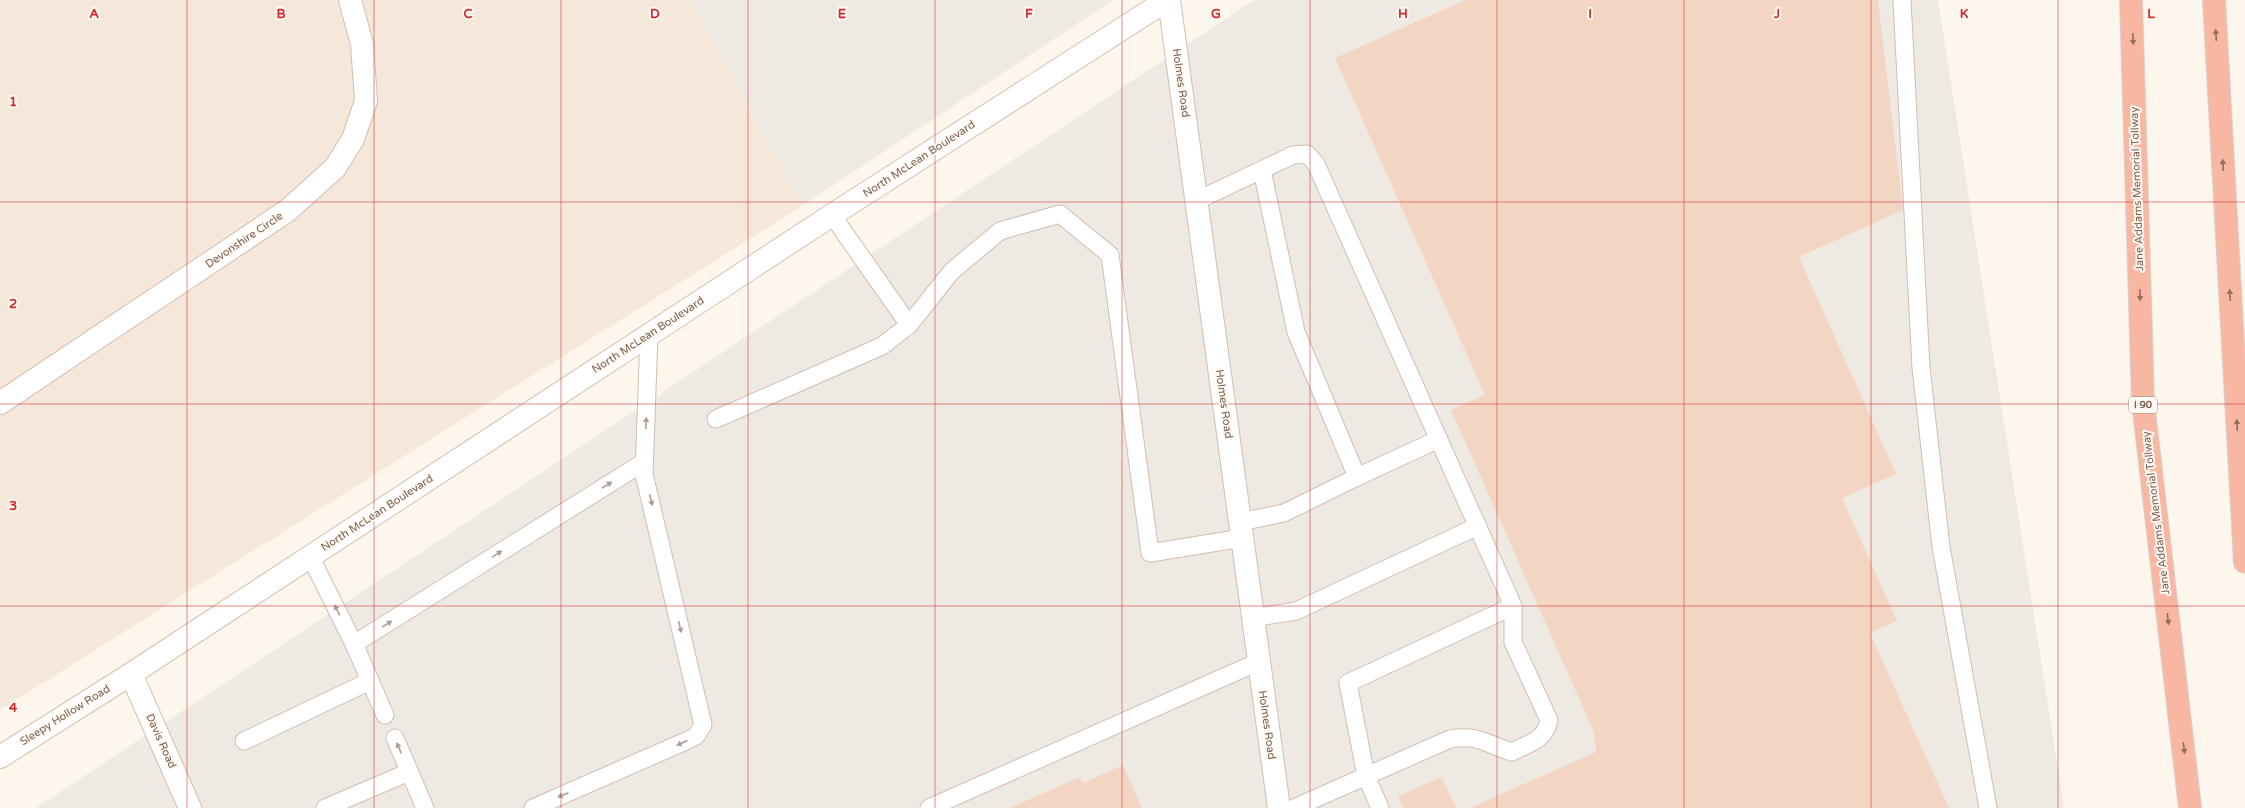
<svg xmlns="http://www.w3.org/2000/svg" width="2245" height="808" font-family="'Varela Round',sans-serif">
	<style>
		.residential { fill: #f5e8da }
		.industrial { fill: #efe9e4 }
		.building { fill: #f3d5c3 }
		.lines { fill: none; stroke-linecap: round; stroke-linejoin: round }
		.service-casing { stroke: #d1beb0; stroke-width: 19 }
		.minor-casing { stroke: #d1beb0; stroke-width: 24 }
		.secondary-casing { stroke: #d6c0b0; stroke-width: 24 }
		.motorway-casing { stroke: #dad1cd; stroke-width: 24 }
		.service { stroke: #fff; stroke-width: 17 }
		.minor { stroke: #fff; stroke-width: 22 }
		.secondary { stroke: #fff; stroke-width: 22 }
		.motorway { stroke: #f7b7a3; stroke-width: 22 }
		.oneway { fill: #936e5e }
		.oneway2 { fill: #af9d94 }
		.grid { fill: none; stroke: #d62828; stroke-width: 1; stroke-opacity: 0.55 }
		.labels { text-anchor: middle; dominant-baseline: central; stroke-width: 4; stroke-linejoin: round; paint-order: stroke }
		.shield { fill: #fffaf3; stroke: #a28b7f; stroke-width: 1 }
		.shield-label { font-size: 10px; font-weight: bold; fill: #7a5c4d }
		.street-label { font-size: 11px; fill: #7a5c4d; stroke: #fffaf3 }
		.grid-label { font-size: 13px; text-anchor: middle; font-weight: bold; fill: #d62828; stroke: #fffaf3; stroke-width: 4; stroke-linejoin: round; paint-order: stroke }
	</style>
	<rect width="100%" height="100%" fill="#fdf6ec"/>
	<polygon class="residential" points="0,0 690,0 802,206 0,710"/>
	<g class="industrial">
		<polygon points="690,0 1113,0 802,206"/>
		<polygon points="1254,0 1938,0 2064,808 36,808"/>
	</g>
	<g class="building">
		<polygon points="1465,0 1878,0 1903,210 1799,257 1896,474 1842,498 1897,621 1870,633 1949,808 1470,808 1596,752 1594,732 1451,410 1485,395 1335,58"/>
		<polygon points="1123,765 1142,808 1010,808 1080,777 1083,783"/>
		<polygon points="1442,777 1456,808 1403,808 1398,796"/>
	</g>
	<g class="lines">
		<g class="service-casing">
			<g id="service">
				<polyline points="1902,0 1921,368 1941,547 1988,808"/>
				<path d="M1196,201L1293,155L1307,154L1316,164L1513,606V642L1549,720C1545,741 1529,743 1512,752C1485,744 1479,734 1450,739L1294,808"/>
				<polyline points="909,325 952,271 1000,231 1060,214 1110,255 1150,553 1242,538"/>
				<polyline points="716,419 882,346 909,325 832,215"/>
				<polyline points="1357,477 1439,439"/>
				<polyline points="1240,522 1284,513 1357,477 1296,332 1262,170"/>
				<polyline points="310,556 354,644 385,715"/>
				<polyline points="1252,618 1296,611 1478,526"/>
				<polyline points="354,644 644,462"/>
				<polyline points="395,738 425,808"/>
				<polyline points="244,741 370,681"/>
				<polyline points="325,808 409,772"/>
				<polyline points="533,808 686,741 696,736 703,725 644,474 649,334"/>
				<polyline points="929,808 1258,662"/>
				<polyline points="1380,808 1366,776 1348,683 1513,606"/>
			</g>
		</g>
		<g class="minor-casing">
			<g id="minor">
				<polyline points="1169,0 1279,808"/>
				<polyline points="0,403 287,211 335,168 353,139 366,101 362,44 350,0"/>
				<polyline points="131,674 190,808"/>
			</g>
		</g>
		<g class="secondary-casing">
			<polyline id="secondary" points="0,757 131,674 832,215 1167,0"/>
		</g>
		<g class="motorway-casing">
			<g id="motorway">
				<polyline points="2131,0 2143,402 2190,808"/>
				<polyline points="2214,0 2245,562"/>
			</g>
		</g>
		<use href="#service" class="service"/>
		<use href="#minor" class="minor"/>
		<use href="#secondary" class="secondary"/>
		<use href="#motorway" class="motorway"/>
	</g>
	<defs><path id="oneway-solid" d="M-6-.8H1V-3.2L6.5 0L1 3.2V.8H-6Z"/></defs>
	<g class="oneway">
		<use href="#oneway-solid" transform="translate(2216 35) rotate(-93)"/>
		<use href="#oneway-solid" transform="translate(2133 39) rotate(88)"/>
		<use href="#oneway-solid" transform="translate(2223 165) rotate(-93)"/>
		<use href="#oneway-solid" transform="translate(2140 295) rotate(88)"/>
		<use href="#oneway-solid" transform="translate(2230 295) rotate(-93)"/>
		<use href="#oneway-solid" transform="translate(2237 425) rotate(-93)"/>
		<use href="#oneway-solid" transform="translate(2168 619) rotate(83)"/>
		<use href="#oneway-solid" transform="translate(2184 748) rotate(83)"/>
	</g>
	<g class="oneway2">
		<use href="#oneway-solid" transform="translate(646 423) rotate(-88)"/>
		<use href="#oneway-solid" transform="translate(607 485) rotate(-32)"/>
		<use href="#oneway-solid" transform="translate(651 500) rotate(77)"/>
		<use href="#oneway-solid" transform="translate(497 554) rotate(-32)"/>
		<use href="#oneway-solid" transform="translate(337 610) rotate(-117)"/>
		<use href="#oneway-solid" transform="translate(387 624) rotate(-32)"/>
		<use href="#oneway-solid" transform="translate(680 627) rotate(77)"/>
		<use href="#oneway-solid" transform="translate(682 743) rotate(155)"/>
		<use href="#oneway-solid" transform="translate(399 748) rotate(-114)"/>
		<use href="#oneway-solid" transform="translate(563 795) rotate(157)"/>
	</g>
	<path class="grid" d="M187,0V808M374,0V808M561,0V808M748,0V808M935,0V808M1122,0V808M1310,0V808M1497,0V808M1684,0V808M1871,0V808M2058,0V808M0,202H2245M0,404H2245M0,606H2245"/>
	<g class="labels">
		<rect class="shield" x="2129" y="397" width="28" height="16" rx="3"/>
		<g class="shield-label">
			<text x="2143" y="405">I 90</text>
		</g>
		<g class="street-label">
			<text transform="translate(1181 83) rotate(82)">Holmes Road</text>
			<text transform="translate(919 159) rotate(-33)">North McLean Boulevard</text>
			<text transform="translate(2137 189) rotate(-92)">Jane Addams Memorial Tollway</text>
			<text transform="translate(244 240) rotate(-34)">Devonshire Circle</text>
			<text transform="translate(648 335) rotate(-33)">North McLean Boulevard</text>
			<text transform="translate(1224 404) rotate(82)">Holmes Road</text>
			<text transform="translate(377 513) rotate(-33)">North McLean Boulevard</text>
			<text transform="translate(2156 513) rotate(-97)">Jane Addams Memorial Tollway</text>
			<text transform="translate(65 715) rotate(-32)">Sleepy Hollow Road</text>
			<text transform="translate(1267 725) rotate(82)">Holmes Road</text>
			<text transform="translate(161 741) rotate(66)">Davis Road</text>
		</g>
	</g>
	<g class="grid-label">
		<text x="94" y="18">A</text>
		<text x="281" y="18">B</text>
		<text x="468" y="18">C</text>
		<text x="655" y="18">D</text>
		<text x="842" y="18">E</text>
		<text x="1029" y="18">F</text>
		<text x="1216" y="18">G</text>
		<text x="1403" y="18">H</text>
		<text x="1590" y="18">I</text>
		<text x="1777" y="18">J</text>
		<text x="1964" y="18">K</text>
		<text x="2151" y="18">L</text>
		<text x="13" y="106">1</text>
		<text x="13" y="308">2</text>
		<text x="13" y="510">3</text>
		<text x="13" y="712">4</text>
	</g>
</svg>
